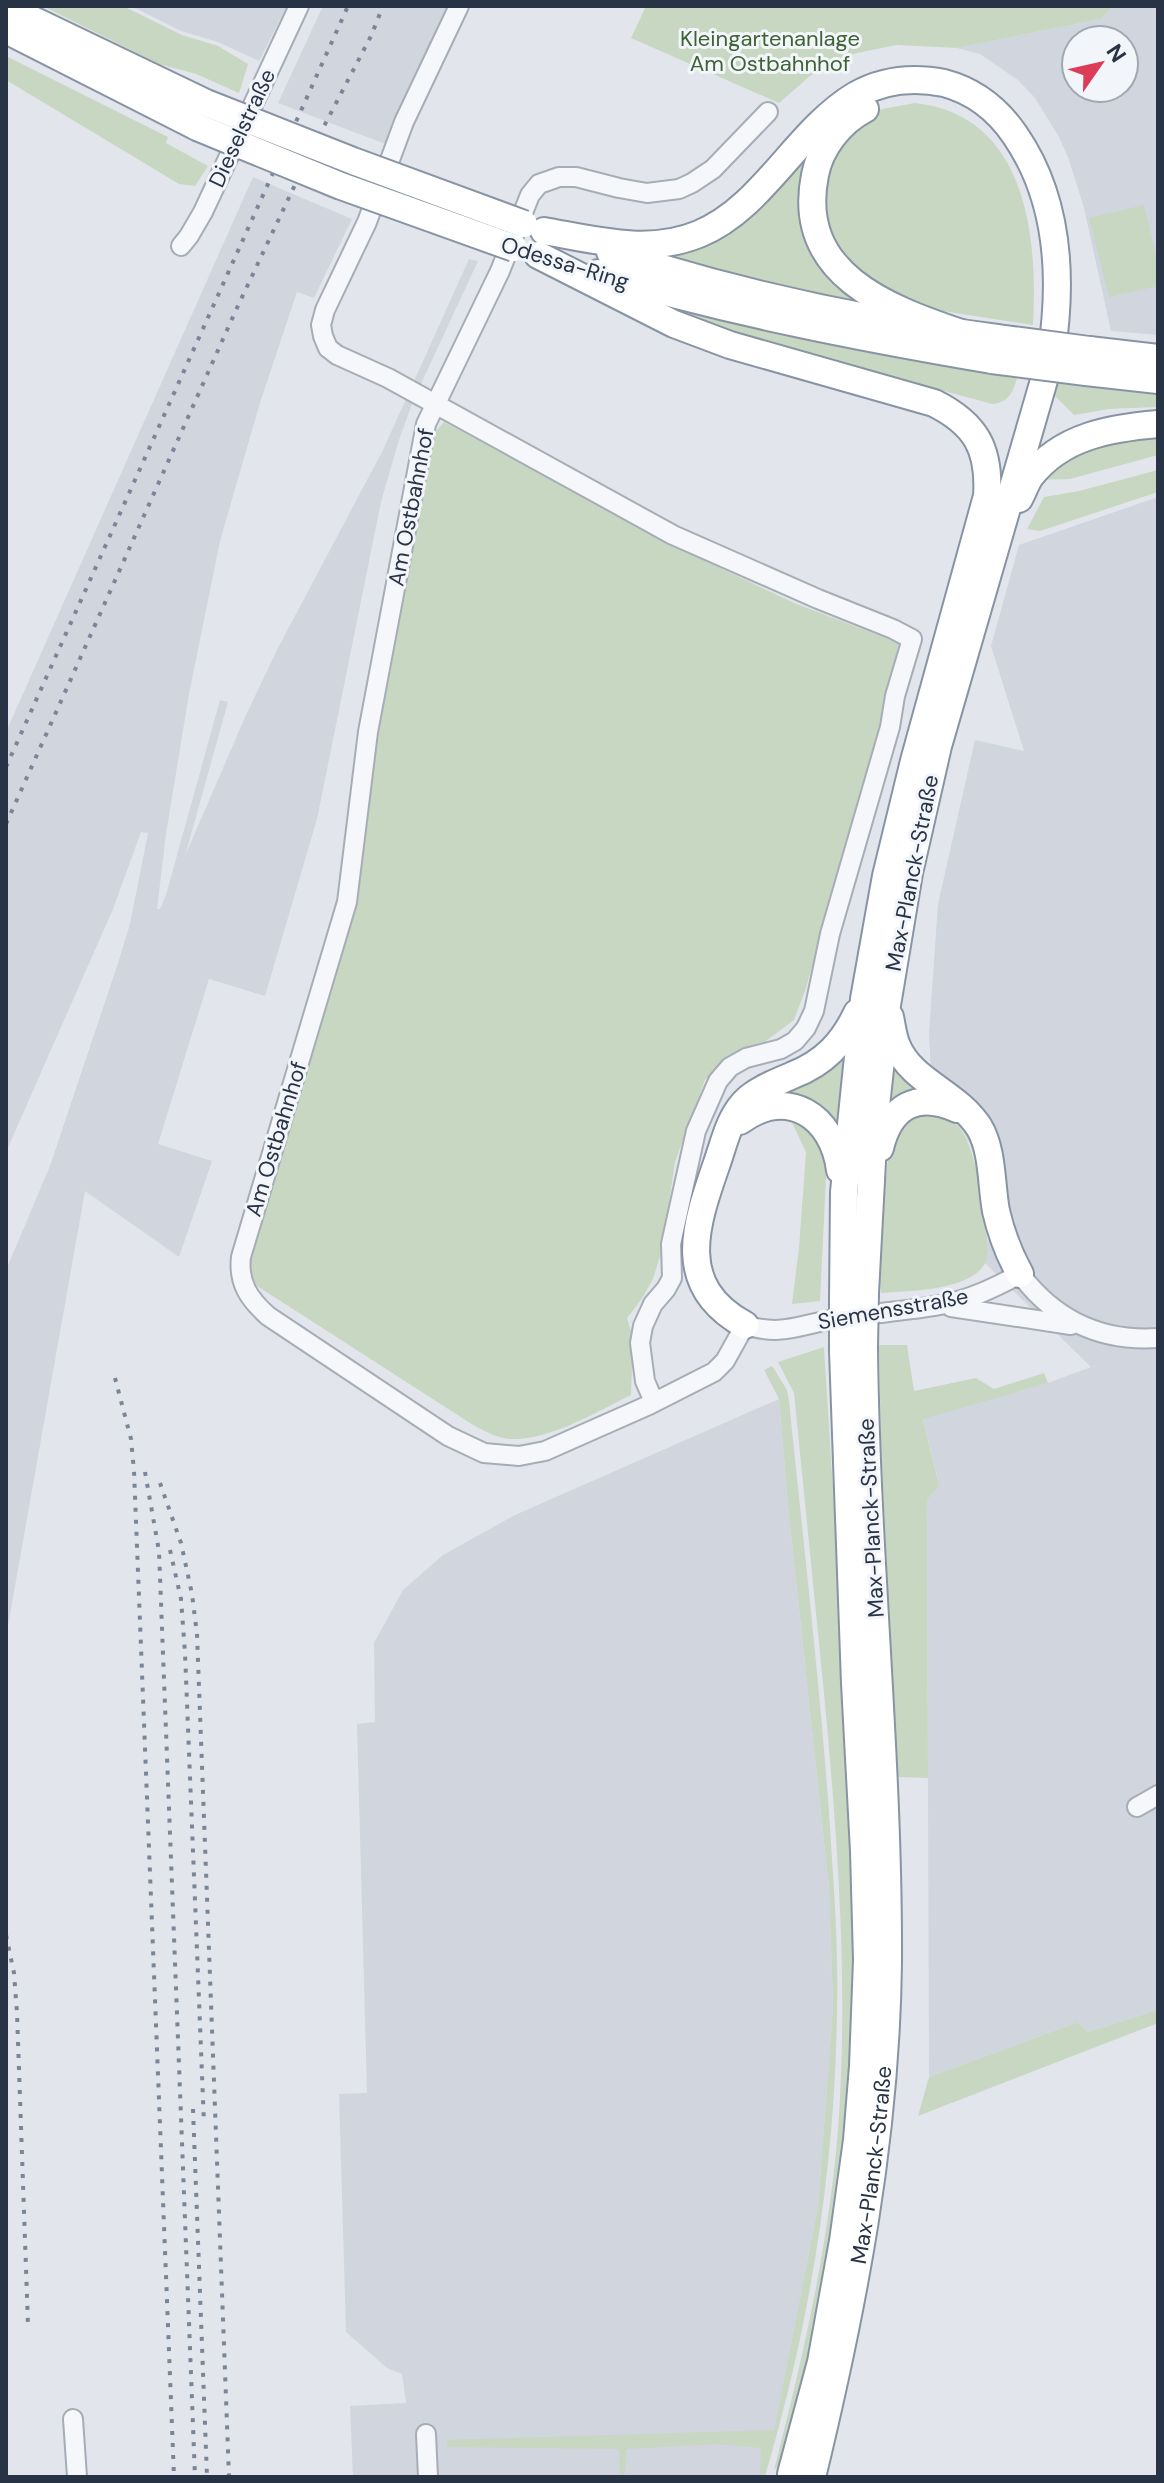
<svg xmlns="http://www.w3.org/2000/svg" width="1164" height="2483" font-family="'DM Sans',sans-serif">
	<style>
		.built { fill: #d0d5de; fill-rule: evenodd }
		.green { fill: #c8d7c2 }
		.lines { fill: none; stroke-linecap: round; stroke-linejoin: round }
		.minor-casing { stroke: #a6adb7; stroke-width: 22 }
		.highway-casing { stroke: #8894a4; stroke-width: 30 }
		.minor { stroke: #f6f7fa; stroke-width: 18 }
		.highway { stroke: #fff; stroke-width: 26 }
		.rail { stroke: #7a8697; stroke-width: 4; stroke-dasharray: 4 8; stroke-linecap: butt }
		.highway-bridge-casing { stroke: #8894a4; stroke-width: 30; stroke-linecap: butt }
		.highway-bridge { stroke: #fff; stroke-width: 26 }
		.labels { text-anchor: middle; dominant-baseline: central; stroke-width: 6; stroke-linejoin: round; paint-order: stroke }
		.park-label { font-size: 22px; fill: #3e6334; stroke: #f2f5f9 }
		.street-label { font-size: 22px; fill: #283446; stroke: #f2f5f9 }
	</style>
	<rect width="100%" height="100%" fill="#e2e6ec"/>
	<g class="built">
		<polygon points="131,6 287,6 259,61 218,42 181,31"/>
		<polygon points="323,6 453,6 388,145 278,103"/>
		<path d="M1109,6H1158V335L1111,331L1084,208L1069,160L1059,137L1035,98L1018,80L980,54L957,48L1101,19L1110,10ZM1076,40H1124V88H1076Z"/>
		<polygon points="253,177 352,219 314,298 297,292 259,406 220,541 189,694 166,834 157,909 160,909 166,895 220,700 228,702 185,856 246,715 278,648 383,450 469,259 478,261 413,401 398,443 381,502 317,819 265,996 209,979 158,1144 212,1161 179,1257 85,1191 6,1637 6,1270 50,1166 118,963 130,924 148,833 141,832 113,909 6,1152 6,732"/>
		<polygon points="1158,497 1158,2008 1154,2011 1088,2032 1078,2022 929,2077 927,1500 939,1484 923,1418 1048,1383 1091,1367 985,1263 988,1237 979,1176 971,1146 963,1131 947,1118 933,1113 929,1033 938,904 975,740 1024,751 991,646 1019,545"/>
		<polygon points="779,1399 788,1506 829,1888 833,2006 818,2206 774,2431 762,2477 353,2477 350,2406 406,2403 402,2374 387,2368 346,2332 339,2094 367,2093 357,1724 375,1722 374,1643 403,1590 443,1555 515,1515"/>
	</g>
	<g class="green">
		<polygon points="43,6 123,6 182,35 218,46 248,64 239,93 196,74 159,64"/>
		<polygon points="646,6 1109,6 1110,10 1101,19 957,48 897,45 857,53 842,58 810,76 779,103 631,38"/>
		<polygon points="6,56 168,137 166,143 208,166 195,186 179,184 6,80"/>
		<path d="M915,103C1026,115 1038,235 1033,325L923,308L859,281L824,227L829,156L865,117L882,109Z"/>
		<polygon points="813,139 805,188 862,300 861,306 663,259"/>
		<polygon points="1144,205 1158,264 1158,286 1109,297 1089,218"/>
		<path d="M672,304L871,350L1017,378C1013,393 1008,403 992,404L712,328L671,313Z"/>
		<polygon points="1054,381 1158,391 1158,407 1109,409 1074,415 1052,393"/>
		<path d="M444,422L689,553L794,603L899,643L872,762L805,991L794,1020L762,1044L727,1057L705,1080L675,1162L662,1250L653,1279L641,1300L627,1318L633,1338L631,1395C596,1412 538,1448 499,1437C489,1434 479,1428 470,1423L251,1282L249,1266L251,1242L359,886L375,737L434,433Z"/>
		<polygon points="1158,431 1158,455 1070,479 1035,480 1083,448"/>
		<polygon points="1158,470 1158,492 1040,531 1027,529 1044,497 1079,491"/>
		<polygon points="845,1052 837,1129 757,1101"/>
		<polygon points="894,1057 928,1088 888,1111"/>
		<polygon points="787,1112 801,1115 827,1158 820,1301 792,1304 799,1248 806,1152"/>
		<path d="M917,1113C935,1113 949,1116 961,1130C976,1147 994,1243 985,1263C971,1291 907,1291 881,1293L878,1257L890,1139L894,1128Z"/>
		<polygon points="879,1345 907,1345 914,1391 976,1378 994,1389 1044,1373 1048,1383 923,1419 939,1485 927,1500 928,1778 896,1777 881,1442"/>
		<path d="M824,1347L832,1476L839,1547L859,1959L839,2208L789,2453L774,2470C804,2353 831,2235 839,2115C848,1974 837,1833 824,1693C814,1593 804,1493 794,1393L778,1362Z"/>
		<path d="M772,1366L787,1390L789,1401C803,1538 819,1675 829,1812C833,1879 839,1945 837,2012C835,2166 811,2318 768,2466L765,2476L760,2475L761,2448L716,2444L627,2449L624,2477H620L619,2449L447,2447V2440L774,2430L818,2206L833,2006L829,1888L788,1506L779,1399L764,1370Z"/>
		<polygon points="1158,2008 1158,2023 918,2116 929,2077 1078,2022 1088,2032 1154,2011"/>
	</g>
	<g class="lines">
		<g class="minor-casing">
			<g id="minor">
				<polyline points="459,6 404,122 367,222 325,310 321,325 323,336 328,348 337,355 388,378 673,535 818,599 893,629 912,639 895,696 890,727 830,934 814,1011 806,1028 795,1041 781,1049 746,1058 730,1067 718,1081 696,1131 671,1244 672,1278 666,1289 653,1304 643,1326 640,1343 645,1381 654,1402"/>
				<path d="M768,112L713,169L692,183L679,189L647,193L619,188L576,177H559L539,184L530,195L500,271L426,424L368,732L347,902L241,1257C238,1283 249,1299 268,1316L448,1436L484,1453L519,1456L545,1451L649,1405L714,1372L725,1361L745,1325C780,1336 796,1326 830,1320C866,1313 903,1312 940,1305C969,1300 994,1288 1020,1274C1054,1319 1100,1342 1158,1338"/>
				<polyline points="181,246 189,236 203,212 299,6"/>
				<polyline points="951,1307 1071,1325"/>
				<polyline points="1137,1807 1158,1795"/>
				<polyline points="73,2419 77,2477"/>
				<polyline points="426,2434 428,2477"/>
			</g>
		</g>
		<g class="highway-casing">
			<g id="highway">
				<polyline points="6,7 206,103"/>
				<polyline points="6,30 197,127"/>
				<path d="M865,109C840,122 820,148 815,175C795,274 887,308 961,333"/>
				<path d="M544,231C595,240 649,255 699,234C763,208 796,131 856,95C883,80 914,77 944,83C974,91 998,110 1015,135C1060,200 1063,280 1051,356L938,746L909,873L887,1005L874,1124L865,1293"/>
				<path d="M610,252C736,293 866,321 997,338"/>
				<path d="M538,255L674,324L730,345L934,403C976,424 990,449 987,496L914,761L886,876L864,999L844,1192L843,1299"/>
				<path d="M598,273C729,312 857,337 992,360"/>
				<polyline points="1089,350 1158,358"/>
				<polyline points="1086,372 1158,380"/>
				<path d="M1019,499C1023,492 1026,483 1030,477C1061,436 1111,428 1158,424"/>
				<path d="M890,1017C892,1026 893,1037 897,1046C912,1082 956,1092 979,1127C993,1150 991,1184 996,1211C1001,1233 1009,1254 1020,1274"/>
				<path d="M740,1121C788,1086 833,1116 840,1170"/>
				<path d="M880,1148C890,1106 917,1091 957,1109"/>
				<path d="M745,1325C674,1286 695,1226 717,1163C725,1140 730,1114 749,1098C762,1087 778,1082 793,1075C824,1063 843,1043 857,1013"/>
				<polyline points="791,2474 821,2362 843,2241 857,2140 863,2066 867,1960 864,1851 855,1683 843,1351"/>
				<path id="s1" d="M812,2477C853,2308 886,2138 888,1963C889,1757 866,1552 864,1347"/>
			</g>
		</g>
		<use href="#minor" class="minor"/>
		<use href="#highway" class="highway"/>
		<g class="rail">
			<polyline points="6,767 348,6"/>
			<polyline points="6,824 236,310 309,155 371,36 383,6"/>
			<polyline points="115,1378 131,1439 134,1471 174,2477"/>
			<polyline points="145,1472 159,1551 195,2477"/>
			<polyline points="160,1483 181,1543 192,1594 197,1634 229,2477"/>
			<polyline points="170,1550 181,1599 185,1653 204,2124"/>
			<polyline points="6,1935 14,1973 17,2013 28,2325"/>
			<polyline points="193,2109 207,2477"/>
		</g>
		<g class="highway-bridge-casing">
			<g id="highway-bridge">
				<polyline points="206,103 353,161 524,224"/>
				<polyline points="197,127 341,186 514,248"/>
				<polyline points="997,338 1089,350"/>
				<polyline points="992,360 1086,372"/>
				<polyline points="864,1347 865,1293"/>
				<polyline points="843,1351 843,1299"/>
			</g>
		</g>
		<use href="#highway-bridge" class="highway-bridge"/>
	</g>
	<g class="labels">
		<g class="park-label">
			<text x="770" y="38">Kleingartenanlage<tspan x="770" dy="25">Am Ostbahnhof</tspan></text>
		</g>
		<g class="street-label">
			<text transform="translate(242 128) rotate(-65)">Dieselstraße</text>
			<text transform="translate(565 263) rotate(17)">Odessa-Ring</text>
			<text transform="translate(411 507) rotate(-79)">Am Ostbahnhof</text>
			<text transform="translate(912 873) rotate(-79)">Max-Planck-Straße</text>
			<text transform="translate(276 1139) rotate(-73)">Am Ostbahnhof</text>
			<text transform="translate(893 1309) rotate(-10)">Siemensstraße</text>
			<text transform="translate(871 1518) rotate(-93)">Max-Planck-Straße</text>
			<text stroke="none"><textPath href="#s1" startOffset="318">Max-Planck-Straße</textPath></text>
		</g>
	</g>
	<rect width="1164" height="2483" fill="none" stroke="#283446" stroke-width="16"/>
	<g transform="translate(1100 64) rotate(56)"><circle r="38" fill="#f2f5f9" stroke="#a1a8b1" stroke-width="2"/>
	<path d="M0-6L14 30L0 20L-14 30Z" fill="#dc3c57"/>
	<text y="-12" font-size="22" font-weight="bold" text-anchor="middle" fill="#283446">N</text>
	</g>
</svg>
